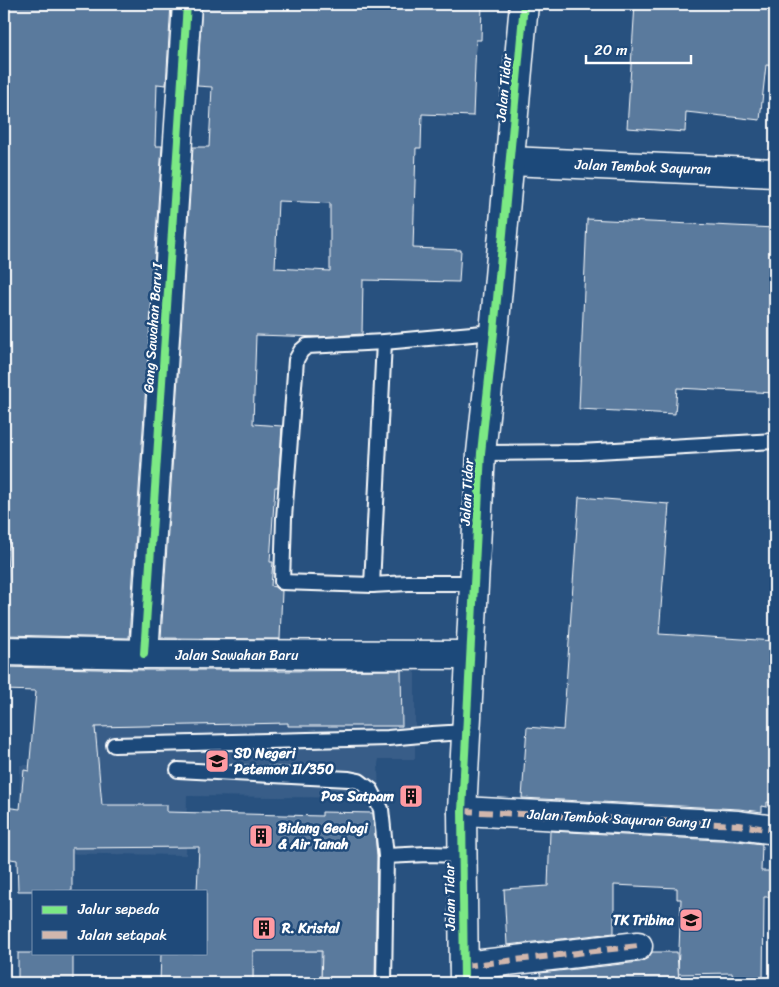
<svg xmlns="http://www.w3.org/2000/svg" width="779" height="987" font-family="Sriracha,sans-serif">
	<style>
		.built { fill: #375d88 }
		.green { fill: #446890; stroke: #a2b4c8 }
		.building { fill: #5a7a9d; stroke: #fff; fill-rule: evenodd }
		.lines { fill: none; stroke-linecap: round; stroke-linejoin: round }
		.lane-casing { stroke: #fff; stroke-width: 18 }
		.street-casing { stroke: #fff; stroke-width: 31 }
		.secondary-casing { stroke: #fff; stroke-width: 31 }
		.lane { stroke: #1f4a7a; stroke-width: 14 }
		.street { stroke: #1f4a7a; stroke-width: 28 }
		.secondary { stroke: #1f4a7a; stroke-width: 28 }
		.quiet { stroke: #d1b7ad; stroke-width: 6; stroke-dasharray: 12 6; stroke-linecap: butt }
		.cycleway-casing { stroke: #1f4a7a; stroke-width: 11 }
		.cycleway { stroke: #7ce984; stroke-width: 8 }
		.labels { text-anchor: middle; dominant-baseline: central; stroke-width: 5; stroke-linejoin: round; paint-order: stroke }
		.street-label { font-size: 14px; fill: #fff; stroke: #1f4a7a }
		.poi-label { font-size: 14px; font-weight: bold; fill: #fff; stroke: #1f4a7a; text-anchor: start }
	</style>
	<rect width="100%" height="100%" fill="#28517f"/>
	<filter id="ink" filterUnits="userSpaceOnUse"><feTurbulence type="fractalNoise" baseFrequency=".02" numOctaves="2"/><feDisplacementMap in="SourceGraphic" scale="10" xChannelSelector="R" yChannelSelector="G"/><feConvolveMatrix kernelMatrix="1 2 1 2 8 2 1 2 1" color-interpolation-filters="sRGB"/></filter>
	<g filter="url(#ink)">
		<polygon class="built" points="55,663 415,666 415,759 379,759 378,764 379,798 187,796 186,855 19,853 20,765 54,765"/>
		<rect class="green" x="253" y="951" width="68" height="32"/>
		<g class="building">
			<polygon points="4,4 171,4 166,85 157,84 155,146 162,146 129,638 4,635 9,533 4,533"/>
			<path d="M202,4H482L481,40H476L473,116L422,114L421,148H416L413,248L461,250L459,282L363,280L362,334L320,337L256,335L253,424L282,426L278,487H275L270,562H273L271,586L275,587L278,590L282,591L280,639L161,638L193,147H209L212,87L197,86ZM278,201L330,203V271L275,268Z"/>
			<polygon points="635,4 775,4 775,66 766,65 760,120 686,112 685,132 627,128"/>
			<polygon points="587,219 775,228 775,393 677,388 675,414 579,409"/>
			<polygon points="579,497 669,504 659,634 775,641 775,803 767,802 767,807 762,806 762,812 739,809 522,798 527,727 563,730"/>
			<polygon points="4,667 144,670 278,670 278,671 401,670 402,726 288,726 288,723 95,727 102,805 167,805 167,812 322,816 322,812 373,813 377,856 375,983 321,983 322,951 253,951 253,983 160,983 161,953 206,953 206,891 197,891 199,847 72,848 72,891 18,891 17,860 4,858 4,807 20,809 24,770 29,771 36,691 4,690"/>
			<polygon points="550,831 737,841 762,844 761,871 775,871 775,897 764,897 763,983 733,983 732,973 678,974 681,899 677,899 677,888 614,885 614,933 507,945 504,889 548,886"/>
			<polygon points="652,952 677,952 679,983 541,983 540,973 640,962 648,958"/>
			<rect x="18" y="953" width="55" height="30"/>
		</g>
		<g class="lines">
			<g class="lane-casing">
				<g id="lane">
					<polyline points="481,453 580,452 775,441"/>
					<polyline points="474,583 408,583 372,585 282,582 284,518 296,360 301,351 307,346 384,342 494,332"/>
					<polyline points="372,585 384,342"/>
					<polyline points="114,745 388,738 432,734 466,732"/>
					<polyline points="178,770 349,779 359,781 371,790 381,809 386,856 384,983"/>
					<polyline points="386,856 427,854 462,855"/>
				</g>
			</g>
			<g class="street-casing">
				<g id="street">
					<polyline points="510,161 775,173"/>
					<polyline points="4,651 144,654 470,655"/>
					<polyline points="144,654 187,4"/>
					<polyline points="462,811 738,825 775,830"/>
					<polyline points="464,966 638,946"/>
				</g>
			</g>
			<g class="secondary-casing">
				<polyline id="secondary" points="464,983 462,811 481,453 494,332 524,4"/>
			</g>
			<use href="#lane" class="lane"/>
			<use href="#street" class="street"/>
			<use href="#secondary" class="secondary"/>
			<g class="quiet">
				<polyline points="462,811 738,825 775,830"/>
				<polyline points="464,966 638,946"/>
			</g>
			<g class="cycleway-casing">
				<g id="cycleway">
					<polyline points="144,654 187,4"/>
					<polyline points="464,983 462,811 481,453 494,332 524,4"/>
				</g>
			</g>
			<use href="#cycleway" class="cycleway"/>
		</g>
	</g>
	<defs>
		<g id="school-square" transform="scale(1.25)"><rect x="-9" y="-9" width="18" height="18" rx="4" fill="#ff9aa2" stroke="#1f4a7a"/><path d="M0-5L7-2L0 1L-7-2ZM-4 1L0 2.5L4 1V4Q0 6-4 4Z" fill="#111"/></g>
		<g id="building-square" transform="scale(1.25)"><rect x="-9" y="-9" width="18" height="18" rx="4" fill="#ff9aa2" stroke="#1f4a7a"/><path d="M-4-6H4V6H1V3H-1V6H-4ZM-2.5-4.3h1.7v1.8h-1.7ZM.8-4.3h1.7v1.8H.8ZM-2.5-1h1.7V.8h-1.7ZM.8-1h1.7V.8H.8Z" fill="#111"/></g>
	</defs>
	<g fill-rule="evenodd">
		<use href="#school-square" x="217" y="761"/>
		<use href="#building-square" x="411" y="796"/>
		<use href="#building-square" x="261" y="836"/>
		<use href="#school-square" x="691" y="920"/>
		<use href="#building-square" x="264" y="928"/>
	</g>
	<g class="labels">
		<g class="street-label">
			<text transform="translate(504 88) rotate(-85)">Jalan Tidar</text>
			<text transform="translate(643 167) rotate(2)">Jalan Tembok Sayuran</text>
			<text transform="translate(153 328) rotate(-86)">Gang Sawahan Baru I</text>
			<text transform="translate(467 492) rotate(-87)">Jalan Tidar</text>
			<text x="237" y="655">Jalan Sawahan Baru</text>
			<text transform="translate(619 819) rotate(3)">Jalan Tembok Sayuran Gang II</text>
			<text transform="translate(450 897) rotate(-91)">Jalan Tidar</text>
		</g>
		<g class="poi-label">
			<text x="234" y="753">SD Negeri<tspan x="234" dy="16">Petemon II/350</tspan></text>
			<text x="394" y="796" text-anchor="end">Pos Satpam</text>
			<text x="278" y="828">Bidang Geologi<tspan x="278" dy="16">&amp; Air Tanah</tspan></text>
			<text x="674" y="920" text-anchor="end">TK Tribina</text>
			<text x="282" y="928">R. Kristal</text>
		</g>
	</g>
	<rect width="779" height="987" fill="none" stroke="#1f4a7a" stroke-width="20"/>
	<rect x="10" y="10" width="759" height="967" fill="none" stroke="#fff" stroke-width="2" filter="url(#ink)"/>
	<rect x="32" y="890" width="175" height="65" fill="#1f4a7a" stroke="#7992af"/>
	<rect x="42" y="906" width="25" height="8" fill="#7ce984" stroke="#7992af"/>
	<text x="78" y="914" font-size="15" fill="#ffffff">Jalur sepeda</text>
	<rect x="42" y="931" width="25" height="8" fill="#d1b7ad" stroke="#7992af"/>
	<text x="78" y="940" font-size="15" fill="#ffffff">Jalan setapak</text>
	<path d="M586 55v8h105v-8" fill="none" stroke="#ffffff" stroke-width="2.5"/>
	<text x="594" y="55" font-size="15" fill="#ffffff" stroke="#1f4a7a" stroke-width="4" paint-order="stroke">20 m</text>
</svg>
